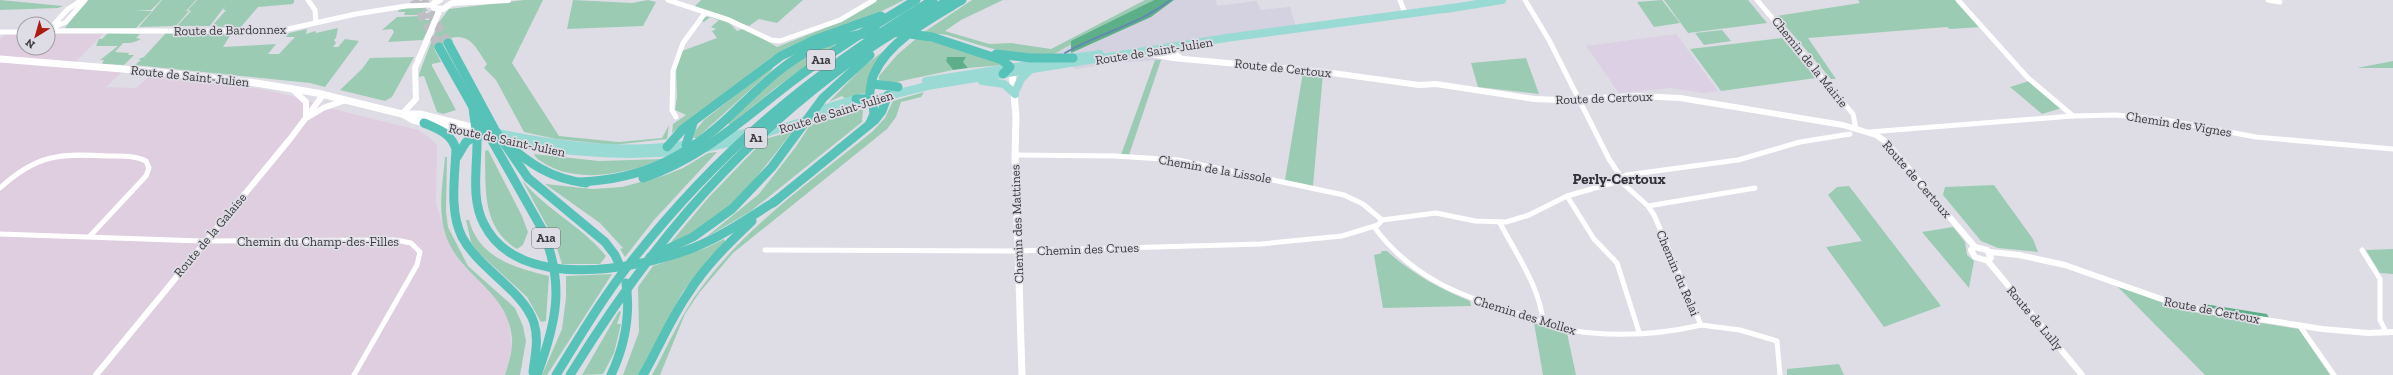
<svg xmlns="http://www.w3.org/2000/svg" width="2393" height="375" font-family="'Zilla Slab',serif">
	<style>
		.built { fill: #d4d1e0 }
		.industrial { fill: #dfcee0 }
		.education { fill: #dbd0e4 }
		.green { fill: #9bccb3 }
		.forest { fill: #5caf88 }
		.lines { fill: none; stroke-linecap: round; stroke-linejoin: round }
		.stream { stroke: #6489b1; stroke-width: 2 }
		.motorway-tunnel { stroke: #bdbdc4; stroke-width: 9; stroke-dasharray: 9 4.5; stroke-linecap: butt }
		.minor { stroke: #fff; stroke-width: 5 }
		.tertiary { stroke: #fff; stroke-width: 6 }
		.secondary { stroke: #fff; stroke-width: 7 }
		.primary { stroke: #9adad4; stroke-width: 8 }
		.motorway { stroke: #56c2b8; stroke-width: 9 }
		.labels { text-anchor: middle; dominant-baseline: central; stroke-width: 3.5; stroke-linejoin: round; paint-order: stroke }
		.shield { fill: #dedde5; stroke: #6c6c70; stroke-width: 1 }
		.shield-label { font-size: 12px; font-weight: bold; fill: #3b3b3e }
		.street-label { font-size: 13px; fill: #3b3b3e; stroke: #dedde5 }
		.quarter-label { font-size: 15px; font-weight: bold; fill: #333238; stroke: #dedde5 }
	</style>
	<rect width="100%" height="100%" fill="#dedde5"/>
	<polygon class="built" points="1174,0 1216,0 1217,6 1257,1 1260,10 1290,7 1296,28 1160,47 1161,60 1116,63 1076,69 1056,53 1072,44 1075,50 1092,44 1119,30 1151,17"/>
	<polygon class="industrial" points="105,32 71,66 91,70 122,72 106,87 136,88 151,75 262,89 296,97 333,109 418,130 430,138 437,145 436,204 446,236 462,264 494,295 508,319 512,347 505,375 0,375 0,39 5,34 24,34 24,48 48,48 48,33"/>
	<polygon class="education" points="1676,34 1718,91 1703,93 1670,88 1619,93 1586,46"/>
	<g class="green">
		<polygon points="0,0 63,6 58,8 0,10"/>
		<polygon points="88,0 161,0 151,10 134,11 152,11 136,28 65,28 68,24 66,24"/>
		<polygon points="162,0 196,0 186,11 189,11 176,26 139,27"/>
		<polygon points="197,0 294,0 294,2 293,4 258,7 240,28 212,26 226,10 223,10 225,6 210,26 177,26 191,11 188,10"/>
		<path d="M524,0H543L512,63L559,136L619,142L662,138L669,125L667,139L613,145L556,139L524,132L496,80L484,68L487,64C477,50 471,33 451,38L453,41L434,48L441,62L432,64V66L456,110L443,114L437,112L424,76L419,77V74L439,22L449,9Z"/>
		<polygon points="573,0 632,3 648,0 656,2 643,26 567,29"/>
		<polygon points="701,0 803,0 777,23 759,19 749,26 694,7"/>
		<path d="M877,0H904L870,17L772,57L672,133L673,124L686,115L675,110L677,97L676,69L682,51L717,38L712,31L716,29L711,27L719,20L710,17L704,22L701,21L705,17C719,16 729,21 737,31L745,28L777,47L840,22Z"/>
		<path d="M972,0H1003L961,20L945,31L989,44L1011,43L1051,49L1145,0H1154L1071,42L1072,44C1066,47 1061,50 1056,53C1035,65 970,42 947,35L940,34L938,36L924,32Z"/>
		<polygon points="1662,0 1680,23 1654,27 1637,2"/>
		<polygon points="1664,0 1748,0 1767,23 1688,33"/>
		<polygon points="1858,0 1956,0 1981,27 1950,29 1947,27 1808,38 1836,79 1831,79 1777,16 1860,3"/>
		<polygon points="408,8 424,8 429,11 423,11 421,15 404,15 405,12 398,12 399,9"/>
		<polygon points="421,16 419,20 432,20 423,40 388,42 394,32 392,29 382,30 397,17"/>
		<polygon points="338,28 336,38 334,40 336,43 333,47 338,47 345,39 359,41 325,87 310,83 135,65 141,60 138,59 144,57 166,33 231,34 223,47 276,44 268,54 279,54 295,37 286,37 289,33 307,29 306,34 315,31 316,33"/>
		<polygon points="1722,30 1731,41 1704,45 1695,33"/>
		<path d="M108,33L140,34L136,38L141,39C134,43 131,43 123,43L115,52L129,53L128,55H134L124,65L102,64L104,60H100L118,46H96L99,39H102Z"/>
		<polygon points="902,37 890,50 866,93 846,99 842,96 829,102 864,66"/>
		<polygon points="918,37 997,61 1003,65 968,68 963,62 965,57 947,57 946,61 953,70 892,83 879,80 879,76 897,55"/>
		<polygon points="1782,38 1816,78 1721,91 1690,49"/>
		<polygon points="832,44 834,46 774,89 730,125 728,123 767,86 797,62"/>
		<polygon points="414,57 392,97 385,101 340,90 362,69 370,58"/>
		<polygon points="1526,58 1539,94 1478,87 1471,63"/>
		<polygon points="1155,60 1161,60 1129,155 1121,155"/>
		<polygon points="2393,61 2393,68 2357,68"/>
		<polygon points="773,66 772,70 697,138 693,138 695,131 704,120"/>
		<polygon points="1303,72 1323,74 1313,186 1285,180"/>
		<polygon points="2029,81 2062,108 2042,114 2010,87"/>
		<path d="M924,92L921,97L901,102L896,117L887,129L733,253L699,293L685,314L660,375H652C668,346 681,314 701,288C747,225 813,180 873,131L885,118L893,101Z"/>
		<polygon points="863,109 862,122 751,211 705,238 759,194 795,148 810,125"/>
		<polygon points="793,131 744,193 714,220 667,247 709,197 765,139"/>
		<path d="M488,150L522,216L528,232L523,245L517,249C481,227 486,188 485,151Z"/>
		<polygon points="717,152 654,220 625,257 620,249 623,248 600,223 545,184 593,189 622,187 663,176 683,168 708,153"/>
		<path d="M534,154L599,161L663,159C628,173 582,184 547,165C542,162 535,158 534,154Z"/>
		<path d="M445,157H447L446,211L448,227L468,266L515,308L523,326L526,341L520,375H505C508,364 513,351 512,339C508,290 461,278 446,236C437,212 443,182 445,157Z"/>
		<path d="M522,180C546,210 582,226 606,256L600,264H562L554,239Z"/>
		<polygon points="1994,185 2033,239 2038,252 1998,248 1981,241 1943,195 1945,187"/>
		<polygon points="1849,186 1941,306 1884,327 1826,247 1862,241 1828,195 1837,187"/>
		<path d="M466,220H469C479,258 515,268 549,276L546,321L541,322L527,297L478,252L471,242Z"/>
		<polygon points="1953,227 1965,242 1967,255 1974,261 1969,288 1922,232"/>
		<polygon points="724,239 725,242 710,257 682,293 639,375 623,375 639,332 638,287 653,266 706,248"/>
		<polygon points="2393,249 2393,274 2380,273 2366,250"/>
		<path d="M1381,251H1387C1411,273 1440,289 1470,301L1471,306L1383,308L1374,255L1382,253Z"/>
		<polygon points="612,274 547,375 542,375 562,329 566,298 566,276"/>
		<polygon points="2117,286 2193,312 2299,329 2330,375 2205,375"/>
		<polygon points="619,311 621,312 617,324 621,324 614,353 603,374 582,375"/>
		<polygon points="1534,323 1567,333 1576,375 1543,375"/>
		<polygon points="1839,364 1844,375 1787,375 1787,369"/>
	</g>
	<g class="forest">
		<polygon points="1154,0 1174,0 1151,17 1071,53 1071,41"/>
		<polygon points="947,57 966,57 963,62 968,68 953,70 946,61"/>
		<polygon points="2204,304 2267,314 2269,318 2207,308"/>
	</g>
	<g class="lines">
		<path class="stream" d="M1065,53C1099,33 1139,25 1170,0"/>
		<g class="motorway-tunnel">
			<polyline points="414,0 439,47"/>
			<polyline points="423,0 448,43"/>
		</g>
		<g class="minor">
			<polyline points="308,0 315,10 316,23"/>
			<polyline points="668,0 729,20 771,40 780,41 840,20 874,0"/>
			<polyline points="1400,0 1405,13"/>
			<polyline points="1525,0 1549,40 1609,159 1621,177"/>
			<polyline points="1757,0 1853,114 1856,129"/>
			<polyline points="1958,0 2028,78 2073,116"/>
			<polyline points="2268,0 2280,2"/>
			<polyline points="58,25 66,22 85,0"/>
			<polyline points="48,31 279,31 356,14 406,6 433,5"/>
			<polyline points="53,31 58,25 55,23 68,9 82,0"/>
			<polyline points="0,32 24,32"/>
			<polyline points="676,117 672,110 673,71 683,43 705,13"/>
			<polyline points="1869,132 2073,116 2116,115 2165,120 2256,137 2393,149"/>
			<polyline points="1015,155 1115,156 1178,160 1344,195 1363,204 1382,220"/>
			<polyline points="1619,180 1648,206 1654,215 1701,325 1740,330 1777,341 1780,375"/>
			<path d="M0,188C36,155 59,153 107,156C121,156 134,155 146,161L149,168L146,176L90,236"/>
			<polyline points="1567,196 1594,239 1617,263 1639,332"/>
			<polyline points="1648,206 1755,188"/>
			<polyline points="1382,220 1436,213 1475,221 1506,222 1529,215 1567,196 1616,182 1626,175 1738,160 1800,142 1850,134"/>
			<path d="M1500,223C1516,254 1540,287 1543,322"/>
			<path d="M1374,227C1412,278 1460,296 1519,314C1543,322 1567,331 1592,333C1627,336 1667,333 1701,325"/>
			<polyline points="0,234 201,241 396,240 411,243 420,252 417,265 354,375"/>
			<polyline points="765,250 1017,251 1261,244 1342,236 1378,225 1382,220"/>
			<polyline points="2362,250 2380,279 2380,320 2386,332"/>
			<polyline points="2299,325 2334,375"/>
		</g>
		<g class="tertiary">
			<polyline points="440,0 434,3 434,8 443,9 452,3 508,0"/>
			<polyline points="1167,48 1180,58"/>
			<polyline points="1145,53 1173,58 1325,72 1419,85 1436,84 1534,99 1561,100 1638,96 1680,98 1843,125 1876,135 1885,141 1975,247"/>
			<polyline points="291,88 306,102 306,116"/>
			<polyline points="402,114 416,99 415,68 440,9"/>
			<polyline points="308,117 323,108 346,100"/>
			<polygon points="1975,247 1987,250 1991,258 1985,260 1975,257 1971,250"/>
			<polyline points="1990,252 2019,255 2065,265 2184,307 2322,329 2368,333 2393,332"/>
			<polyline points="1987,260 2082,375"/>
			<polyline points="96,375 290,139 323,95"/>
		</g>
		<g class="secondary">
			<polyline points="0,59 147,71 256,83 317,93 402,114 420,114 479,129"/>
			<polyline points="1012,73 1016,116 1015,155 1022,375"/>
			<polyline points="404,115 413,120 475,135"/>
		</g>
		<g class="primary">
			<polyline points="1446,9 1502,0"/>
			<polyline points="1066,59 1100,54"/>
			<polyline points="926,81 1053,61"/>
			<polyline points="982,81 1004,84 1015,94"/>
			<polyline points="1015,92 1021,79 1029,71"/>
			<polyline points="816,111 862,97"/>
			<path d="M493,132C559,146 623,154 691,144"/>
			<polyline points="763,134 868,101 927,86 1226,38 1451,8"/>
			<path d="M475,135C545,150 612,159 683,151"/>
			<polyline points="718,139 754,131"/>
			<polyline points="706,148 746,139"/>
		</g>
		<g class="motorway">
			<polyline points="895,32 932,37 1002,60 1010,67 1003,74"/>
			<polyline points="448,43 495,130 528,178 605,242 615,255 622,271"/>
			<path d="M439,47L542,229C565,283 557,321 537,375"/>
			<polyline points="996,54 1031,58 1073,58"/>
			<polyline points="873,84 898,87"/>
			<polyline points="856,99 865,99 873,105 874,114 870,123"/>
			<path d="M868,101C871,92 870,82 874,74C889,40 932,18 962,0"/>
			<path d="M473,107C474,119 477,131 477,143C477,169 471,200 484,224C518,292 636,270 693,248C723,236 750,217 777,200"/>
			<path d="M424,123C438,129 451,133 456,149C455,177 449,211 462,237C480,270 524,291 534,323C539,339 535,356 533,372"/>
			<path d="M503,140C528,163 551,179 586,183"/>
			<polyline points="667,147 683,129 781,56 814,40 881,16"/>
			<polyline points="692,150 686,145 693,123"/>
			<polyline points="457,157 466,142 481,132"/>
			<path d="M643,178C703,158 745,117 794,80C833,50 875,25 916,0"/>
			<path d="M581,182C643,179 687,157 732,114C757,90 782,64 814,48C834,38 856,35 878,32"/>
			<polyline points="773,203 875,120 882,111 888,95"/>
			<polyline points="650,257 693,237 732,209 772,167 823,98 870,55"/>
			<path d="M556,375C580,336 603,297 631,262C719,150 812,73 933,0"/>
			<path d="M570,375C644,255 722,159 835,73C871,45 910,23 949,0"/>
			<path d="M611,375C625,345 631,316 626,283"/>
			<path d="M643,375C659,347 671,318 689,292C706,265 729,243 752,221"/>
		</g>
	</g>
	<g class="labels">
		<g class="shield">
			<rect x="807" y="50" width="28" height="20" rx="3"/>
			<rect x="745" y="128" width="22" height="20" rx="3"/>
			<rect x="532" y="228" width="28" height="20" rx="3"/>
		</g>
		<g class="shield-label">
			<text x="821" y="60">A1a</text>
			<text x="756" y="138">A1</text>
			<text x="546" y="238">A1a</text>
		</g>
		<g class="street-label">
			<text transform="translate(230 30) rotate(-1)">Route de Bardonnex</text>
			<text transform="translate(1154 51) rotate(-9)">Route de Saint-Julien</text>
			<text transform="translate(1810 62) rotate(51)">Chemin de la Mairie</text>
			<text transform="translate(1283 68) rotate(6)">Route de Certoux</text>
			<text transform="translate(190 76) rotate(6)">Route de Saint-Julien</text>
			<text transform="translate(1604 98) rotate(-2)">Route de Certoux</text>
			<text transform="translate(836 112) rotate(-17)">Route de Saint-Julien</text>
			<text transform="translate(2179 124) rotate(9)">Chemin des Vignes</text>
			<text transform="translate(507 140) rotate(12)">Route de Saint-Julien</text>
			<text transform="translate(1215 169) rotate(10)">Chemin de la Lissole</text>
			<text transform="translate(1917 179) rotate(49)">Route de Certoux</text>
			<text transform="translate(1017 224) rotate(-92)">Chemin des Mattines</text>
			<text transform="translate(210 235) rotate(-50)">Route de la Galaise</text>
			<text x="318" y="241">Chemin du Champ-des-Filles</text>
			<text transform="translate(1088 249) rotate(-2)">Chemin des Crues</text>
			<text transform="translate(1678 273) rotate(67)">Chemin du Relai</text>
			<text transform="translate(2212 310) rotate(11)">Route de Certoux</text>
			<text transform="translate(1525 315) rotate(17)">Chemin des Mollex</text>
			<text transform="translate(2035 318) rotate(50)">Route de Lully</text>
		</g>
		<g class="quarter-label">
			<text x="1619" y="179">Perly-Certoux</text>
		</g>
	</g>
	<g transform="translate(36 36) rotate(217)"><circle r="19" fill="#dedde5" stroke="#9d9ca2"/>
	<path d="M0-3L7 15L0 10L-7 15Z" fill="#ab1b10"/>
	<text y="-6" font-size="11" font-weight="bold" text-anchor="middle" fill="#3b3b3e">N</text>
	</g>
</svg>
